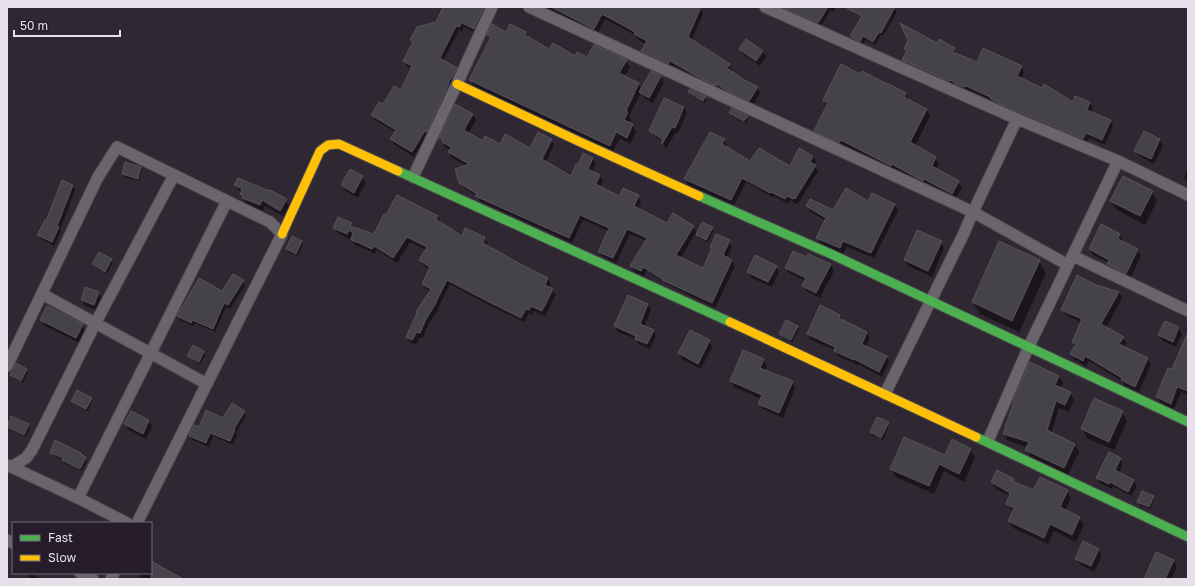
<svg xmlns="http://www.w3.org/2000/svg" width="1195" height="586" font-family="'Golos Text',sans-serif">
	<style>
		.shadow { fill: #0007 }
		.building { fill: #46424a; stroke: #58525b }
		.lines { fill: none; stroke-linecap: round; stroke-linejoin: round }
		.street-casing { stroke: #49434c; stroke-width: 13 }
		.fast-casing { stroke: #49434c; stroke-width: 11 }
		.slow-casing { stroke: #49434c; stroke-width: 11 }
		.street { stroke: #6a656d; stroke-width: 11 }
		.fast { stroke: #4caf50; stroke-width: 9 }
		.slow { stroke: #ffc107; stroke-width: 9 }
	</style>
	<rect width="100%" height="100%" fill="#2f2832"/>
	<g class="shadow">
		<polygon points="444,7 490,7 477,33 464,27 462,32 459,30 443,61 456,68 459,73 427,135 414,157 394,144 391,139 396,132 375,120 372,115 401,91 412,69 407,66 404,61 413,44 411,40 436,23"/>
		<polygon points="540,7 697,7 700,8 703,14 691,41 729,65 732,70 731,72 757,87 760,93 753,106 731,96 720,88 719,90 702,82 673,65 671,68 645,56 642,51 646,44 638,40 635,35 605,19 597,34 559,14 558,16"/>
		<polygon points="784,7 836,7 833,12 831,10 820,27 787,12"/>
		<polygon points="862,7 893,7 897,12 883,36 881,35 875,45 866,40 862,45 854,40 851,36 862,18 858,14"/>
		<polygon points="507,33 526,33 529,38 550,50 575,58 626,61 630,67 624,77 638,83 642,90 661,77 664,82 653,103 644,98 641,92 629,117 631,120 629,123 633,125 636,132 630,144 620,138 613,151 474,86 470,80 491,40 488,35"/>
		<polygon points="938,44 954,49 957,54 978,63 1022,67 1024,72 1021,79 1073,103 1090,103 1093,108 1091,112 1110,121 1113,126 1105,145 1089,138 1086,144 994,104 993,101 970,91 967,92 958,88 956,85 953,86 906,65 903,60 907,52 905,49"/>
		<polygon points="741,49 763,51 766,57 760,66 744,55"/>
		<polygon points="861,75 906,94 910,101 926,109 930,116 915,146 935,158 939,164 937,169 958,182 962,188 955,200 928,185 927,187 896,170 895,172 845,146 843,149 819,137 815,131 828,107 824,100"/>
		<polygon points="690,90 705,97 707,100 705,103 691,95 689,92"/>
		<polygon points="684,107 687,113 678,133 676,132 666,149 663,142 654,136 651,130"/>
		<polygon points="730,113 747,116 748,119 746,123 732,116"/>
		<polygon points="473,115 476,120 468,134 483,142 500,146 531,150 551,139 554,145 546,162 571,177 579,166 593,159 596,164 592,172 600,176 603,181 600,188 620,197 638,196 641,202 638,209 668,224 693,226 696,232 681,258 704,269 713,250 711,247 729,241 732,247 727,258 731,260 735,266 715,308 665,283 647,271 644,276 635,272 631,266 647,241 630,234 616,263 603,257 599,252 609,231 583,220 572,243 480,201 477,196 464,188 460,182 467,166 452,158 449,152 451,150 446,148 440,138"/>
		<polygon points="1144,132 1160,140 1163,146 1154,164 1139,156 1135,151"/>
		<polygon points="724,140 727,145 726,148 750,163 790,167 813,156 816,162 814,165 818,171 798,204 797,203 796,204 790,200 788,204 774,196 774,198 746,182 734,205 688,185 685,179"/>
		<polygon points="140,167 142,170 139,181 124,177 123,174"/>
		<polygon points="1188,169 1188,183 1184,177"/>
		<polygon points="362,177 366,183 358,198 346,191 342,185"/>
		<polygon points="72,185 75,190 60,230 61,232 54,246 41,239 39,235"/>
		<polygon points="235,185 286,200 289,206 283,216 265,206 263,211 247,204 241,194 242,192 239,191"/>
		<polygon points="1152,192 1157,201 1145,225 1117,210 1111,201"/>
		<polygon points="873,194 895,205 898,211 874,258 847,247 843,254 821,244 818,238 826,221 811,212 807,206 833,211 869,202"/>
		<polygon points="438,216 441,222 440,223 462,238 484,238 488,243 486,246 524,267 548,278 551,284 549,288 552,290 556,295 545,316 534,311 532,315 529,313 524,322 491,306 450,284 438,308 439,309 428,325 423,338 421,337 415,345 410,342 407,337 430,291 426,289 423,284 430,270 423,265 420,260 426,250 410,242 397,263 377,250 375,254 363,248 355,245 352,240 354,233 353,232 350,239 338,233 335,228 351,224 354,228 374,235"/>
		<polygon points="712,228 713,231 708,242 699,238 697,235"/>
		<polygon points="1120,235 1123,241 1122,243 1137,250 1141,256 1130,279 1112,270 1108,264 1109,263 1093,255 1090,249"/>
		<polygon points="302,242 303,244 298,256 288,252 287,249"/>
		<polygon points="941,242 944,248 932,277 908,266 905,260"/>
		<polygon points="809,255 831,265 834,271 820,298 807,291 804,286 806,281 789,273 786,268 807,259"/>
		<polygon points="111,260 113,263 106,274 95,267 93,264"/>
		<polygon points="1039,261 1046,273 1019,332 980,314 973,302"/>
		<polygon points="776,266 779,272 772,287 752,278 748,272"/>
		<polygon points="243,281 245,285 230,309 226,307 215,332 195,323 193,326 180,320 178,316"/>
		<polygon points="1096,286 1119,292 1122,298 1106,328 1123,337 1126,343 1124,348 1147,358 1151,364 1139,392 1125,386 1122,381 1089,361 1086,366 1075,360 1071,354 1075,346 1073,342 1082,323 1066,315 1063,309"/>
		<polygon points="98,293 102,299 98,310 85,306 82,300"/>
		<polygon points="648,305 651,310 644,327 653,330 656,336 650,349 639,344 636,339 618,332 615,326"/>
		<polygon points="840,316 843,321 867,333 870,338 866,347 886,356 889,362 882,377 858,364 857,365 838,356 835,350 811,340 808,334"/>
		<polygon points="42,320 82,325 85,331 80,343 45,326"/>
		<polygon points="797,327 799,329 792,342 782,336 780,334"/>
		<polygon points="1178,328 1182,334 1176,347 1163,341 1159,335"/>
		<polygon points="709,341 712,347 701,369 682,359 679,353"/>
		<polygon points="1188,347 1188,395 1181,392 1174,409 1161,403 1157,397 1172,371"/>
		<polygon points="203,352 205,355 200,364 190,358 188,356"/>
		<polygon points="763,360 767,366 765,371 792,382 795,388 783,418 763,409 759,403 761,399 734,387 731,381"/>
		<polygon points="17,365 26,370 28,373 23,383 13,378 11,375"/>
		<polygon points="1059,376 1063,383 1061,389 1070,393 1074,400 1069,412 1059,408 1051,434 1075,445 1079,452 1068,475 1031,457 1027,450 1028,447 1008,441 1004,434"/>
		<polygon points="91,399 92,402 88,411 74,403 72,401"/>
		<polygon points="244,411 246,416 236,433 237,435 233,445 213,436 209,447 193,440 190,436 199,428"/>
		<polygon points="131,412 149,421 152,427 146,439 129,430 125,424"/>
		<polygon points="1122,412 1127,421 1114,450 1087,438 1082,429"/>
		<polygon points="888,423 889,426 883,440 872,435 871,432"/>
		<polygon points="28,425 30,427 26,437 10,430 8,427"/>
		<polygon points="971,450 975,458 964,482 944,471 934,494 896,477 891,469"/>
		<polygon points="51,453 80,454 87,461 82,471 65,463 63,460 52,455"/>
		<polygon points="1120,459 1123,464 1119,473 1134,481 1137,486 1131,496 1113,486 1112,489 1100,483 1097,478"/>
		<polygon points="1013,480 1014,483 1034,491 1067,491 1071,498 1065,511 1080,518 1084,525 1076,542 1054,531 1048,544 1013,528 1009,521 1013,512 1011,510 1007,504 1010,496 996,489 992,482"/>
		<polygon points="1153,496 1154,499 1150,509 1140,505 1139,502"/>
		<polygon points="1084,543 1099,550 1102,556 1094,572 1080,564 1076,558"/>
		<polygon points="1157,553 1174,561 1177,567 1171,579 1144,579"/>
		<polygon points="151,563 174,579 138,579 142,573 151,573"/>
		<polygon points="31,574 41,579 28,579"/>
	</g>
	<g class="building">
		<polygon points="443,7 484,7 474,29 462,23 459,27 456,26 440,58 457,68 453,76 449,81 448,86 427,132 425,131 412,152 390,139 396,130 371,115 379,102 383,104 394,86 401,90 412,66 403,61 413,42 410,40 417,27 436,22"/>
		<polygon points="551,7 701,7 688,37 730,64 727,68 741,78 758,87 749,101 727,91 717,84 716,86 698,77 670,61 668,64 641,51 647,41 634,34 635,32 602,14 594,29"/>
		<polygon points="782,7 828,7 818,23"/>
		<polygon points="845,7 895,7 881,33 879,32 873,42 863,36 860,42 850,36 862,16"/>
		<polygon points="900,23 937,43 939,39 955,48 953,52 977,62 983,48 1022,66 1017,76 1042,88 1044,84 1073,102 1075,96 1090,102 1087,110 1111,120 1102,140 1086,133 1083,139 1000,104 990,98 990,97 966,86 963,87 954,83 952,80 949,81 902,60 907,50 904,49 908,40"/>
		<polygon points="492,24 506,32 510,24 526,32 525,35 549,49 553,43 575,56 577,52 587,57 594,45 627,60 619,73 639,83 626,111 628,112 624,120 633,124 627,138 616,132 610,146 469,80 491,37 487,35"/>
		<polygon points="746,39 763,51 756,61 739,49"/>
		<polygon points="841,64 860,74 862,71 887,84 887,83 906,93 904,97 927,109 910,142 936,157 932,166 959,181 952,194 924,179 923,181 917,178 892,164 891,166 841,140 839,143 814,131 828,103 823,100"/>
		<polygon points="651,71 661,76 649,98 639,92"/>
		<polygon points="690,89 706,96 703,101 688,92"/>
		<polygon points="664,98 684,107 675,128 672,127 662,144 662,139 649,131"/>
		<polygon points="455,104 473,114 464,130 483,141 485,136 500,144 505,134 530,148 538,132 552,139 542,159 571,176 576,164 578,165 583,153 593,158 588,169 600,175 596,184 619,196 623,188 639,195 634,206 667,223 673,213 694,226 676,255 703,268 712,248 710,247 716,234 730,240 723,255 732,260 712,303 662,280 662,279 643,267 641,271 630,266 647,238 627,229 613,258 598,252 609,228 580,215 569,238 475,196 477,194 459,183 455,169 469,164 448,152 451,147 442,142 443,140 439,138"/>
		<polygon points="732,108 748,116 744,121 729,113"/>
		<polygon points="1144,131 1160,139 1151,159 1134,151"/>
		<polygon points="710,132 725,139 722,144 750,161 759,148 790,166 799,148 813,156 810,162 816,165 795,199 794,198 793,199 787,196 785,199 771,192 770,193 742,178 731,200 684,179"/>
		<polygon points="125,162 141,167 138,179 122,174"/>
		<polygon points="350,169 363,176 354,193 341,185"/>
		<polygon points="1123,176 1153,191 1140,216 1110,201"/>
		<polygon points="238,178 269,191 270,190 287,199 280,211 262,200 260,205 242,198 243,196 240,194 242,189 234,185"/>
		<polygon points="62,180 73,185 57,226 59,227 52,242 37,235 45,220 46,221"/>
		<polygon points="846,188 868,201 872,193 895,204 871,253 843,241 840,248 816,238 826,218 806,206 810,199 833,210"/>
		<polygon points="397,195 438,216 436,219 462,236 465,228 485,237 483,243 524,266 548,278 545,285 553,289 542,311 531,306 529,310 526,309 521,318 487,301 447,280 436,302 436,303 426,319 420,333 417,332 412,340 406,337 417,313 416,312 431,289 422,284 430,267 419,260 427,247 407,237 393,258 374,246 372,249 359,243 351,240 353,233 349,230 347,234 333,228 338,217 352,223 350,226 374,234 384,214 386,215"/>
		<polygon points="702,222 713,227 706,240 696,235"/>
		<polygon points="1101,224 1120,234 1118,239 1138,249 1126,274 1107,264 1109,260 1089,249"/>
		<polygon points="917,230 942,241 928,271 904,260"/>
		<polygon points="292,236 302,241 296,254 286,249"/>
		<polygon points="999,241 1040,260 1012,321 972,302"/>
		<polygon points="793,251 807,257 808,254 831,264 816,293 802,286 806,278 785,268"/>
		<polygon points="99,252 112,259 105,272 92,264"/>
		<polygon points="755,255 777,266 768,282 747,272"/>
		<polygon points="233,274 244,280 228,305 224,303 213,329 192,320 191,323 177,316 199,278 222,291"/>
		<polygon points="1077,275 1096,285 1119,292 1101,324 1124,337 1119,344 1148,358 1135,387 1121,380 1122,378 1085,356 1083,361 1070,354 1076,344 1072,342 1082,319 1061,310"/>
		<polygon points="85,287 99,292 94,305 81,300"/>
		<polygon points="628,295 648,304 640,324 654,330 647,344 635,339 636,336 614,326"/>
		<polygon points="820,305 840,315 839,318 867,332 862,344 887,356 879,372 854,359 854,360 834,351 835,347 807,334"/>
		<polygon points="47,306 83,324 76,338 40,320"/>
		<polygon points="786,320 798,326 791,340 779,334"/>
		<polygon points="1165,321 1179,327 1173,342 1158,335"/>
		<polygon points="690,330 710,340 698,364 678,353"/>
		<polygon points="1188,332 1188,391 1177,387 1171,404 1156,397 1168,368 1172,369"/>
		<polygon points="193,345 204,351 199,362 187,356"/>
		<polygon points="743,350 764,359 760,368 793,381 779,413 758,404 762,395 730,381"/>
		<polygon points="1030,362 1059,376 1055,385 1071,392 1065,405 1056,401 1047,430 1075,444 1064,468 1025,450 1029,442 1003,434 1014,401 1013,400"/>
		<polygon points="16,363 27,369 21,381 10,375"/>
		<polygon points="77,390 92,398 86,409 71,401"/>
		<polygon points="1094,398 1123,411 1109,442 1081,429"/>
		<polygon points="232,403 245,411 234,429 235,430 230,441 210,433 206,443 189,436 194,425 199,427 206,410 223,418"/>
		<polygon points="131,411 149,420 143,434 124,424"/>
		<polygon points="11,416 29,424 24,435 7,427"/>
		<polygon points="877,417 889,422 881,438 870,432"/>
		<polygon points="904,437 945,455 952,439 971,449 959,474 939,464 929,486 890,469"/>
		<polygon points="55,440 81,453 80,454 86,457 80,469 62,460 63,458 50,453"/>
		<polygon points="1109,452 1121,458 1115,470 1134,480 1128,492 1110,482 1109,484 1096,478"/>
		<polygon points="997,470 1014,479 1013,481 1033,490 1040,477 1068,490 1060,507 1080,517 1072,535 1050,524 1044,538 1008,521 1014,508 1006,504 1010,493 991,482"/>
		<polygon points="1142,491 1154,496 1149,507 1137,502"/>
		<polygon points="1083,541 1099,549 1091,566 1075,559"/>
		<polygon points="1156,552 1174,560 1165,579 1144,579"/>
		<polygon points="151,561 183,579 151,579"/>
	</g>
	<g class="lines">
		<g class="street-casing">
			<g id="street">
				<polyline points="529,7 973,212 1068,265"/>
				<polyline points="765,7 1017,119 1118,161 1188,195"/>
				<polyline points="413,177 457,84 492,7"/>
				<polyline points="1073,256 1188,311"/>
				<polyline points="42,294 207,384"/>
				<polyline points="7,366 98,177 117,147 270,222 282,234 137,523"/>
				<polyline points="885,394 964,233 973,212 1017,119"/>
				<polyline points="988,441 1029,346 1118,161"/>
				<polyline points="7,465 78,498 127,523"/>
				<polyline points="11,467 26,458 32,450 95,324 174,175"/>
				<polyline points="78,498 227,201"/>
				<polyline points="7,540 13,543"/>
				<polyline points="80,573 93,579"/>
				<polyline points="111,579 114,573"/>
			</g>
		</g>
		<g class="fast-casing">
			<g id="fast">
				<polyline points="398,171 730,322"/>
				<polyline points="699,196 831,254 1188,422"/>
				<polyline points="976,437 1188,537"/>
			</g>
		</g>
		<g class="slow-casing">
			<g id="slow">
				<polyline points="457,84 578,141 699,196"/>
				<polyline points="282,234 320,151 328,145 339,144 398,171"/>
				<polyline points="730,322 976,437"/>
			</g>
		</g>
		<use href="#street" class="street"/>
		<use href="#fast" class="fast"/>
		<use href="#slow" class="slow"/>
	</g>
	<rect width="1195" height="586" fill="none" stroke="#e7e0eb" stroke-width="16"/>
	<rect x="12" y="522" width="140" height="52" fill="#261c2b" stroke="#736a78"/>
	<rect x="20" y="535" width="20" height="6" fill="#4caf50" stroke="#736a78"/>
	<text x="48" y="542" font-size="12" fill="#e7e0eb">Fast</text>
	<rect x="20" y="555" width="20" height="6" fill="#ffc107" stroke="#736a78"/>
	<text x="48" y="562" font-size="12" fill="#e7e0eb">Slow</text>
	<path d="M14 30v6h106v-6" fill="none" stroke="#e7e0eb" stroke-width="2"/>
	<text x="20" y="30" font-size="12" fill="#e7e0eb" stroke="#261c2b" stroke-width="3" paint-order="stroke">50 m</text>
</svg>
